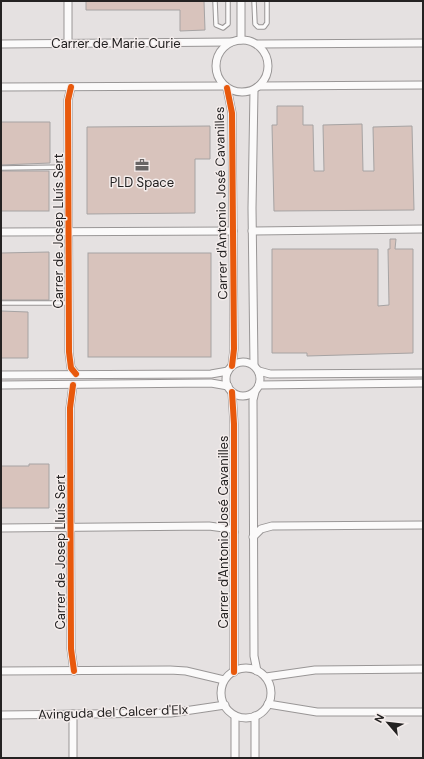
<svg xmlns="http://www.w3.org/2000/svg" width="424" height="759" font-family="'DM Sans',sans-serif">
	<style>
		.building { fill: #d8c3bc; stroke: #a6a3a3 }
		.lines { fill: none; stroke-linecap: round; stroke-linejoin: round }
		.lane-casing { stroke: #999696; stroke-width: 5.5 }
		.street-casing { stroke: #999696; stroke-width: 9 }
		.lane { stroke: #fbfafa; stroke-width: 3.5 }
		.street { stroke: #fbfafa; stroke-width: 7 }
		.cycleway-casing { stroke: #f4edec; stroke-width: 8 }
		.cycleway { stroke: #e8590c; stroke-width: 6 }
		.labels { text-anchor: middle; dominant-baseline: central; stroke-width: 3; stroke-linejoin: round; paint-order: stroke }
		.street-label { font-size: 13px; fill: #242222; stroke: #f4edec }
		.poi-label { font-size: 13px; fill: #242222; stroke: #f4edec }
	</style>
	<rect width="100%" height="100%" fill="#e5e1e1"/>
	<g class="building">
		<polygon points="86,1 204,1 205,30 180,31 180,10 86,10"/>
		<polygon points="277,106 303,106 303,125 313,125 314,171 324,171 323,125 362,124 363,171 374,171 373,127 412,126 414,210 274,211 272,125 277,125"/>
		<polygon points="1,122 50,122 50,163 1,165"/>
		<polygon points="210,126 210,159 195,159 195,213 87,214 87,127"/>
		<rect x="1" y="171" width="48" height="40"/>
		<polygon points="390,239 396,239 395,249 413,249 413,353 307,356 307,353 272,353 272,249 378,249 378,306 389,305 388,249 390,249"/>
		<polygon points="49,252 49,300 1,300 1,253"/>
		<rect x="88" y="253" width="123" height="104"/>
		<polygon points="1,311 28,312 28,358 1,358"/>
		<polygon points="29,464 49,464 49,508 1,508 1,466 29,466"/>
	</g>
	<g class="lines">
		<g class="lane-casing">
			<g id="lane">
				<polyline points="215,1 216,25 223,28 228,24 228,1"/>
				<polyline points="254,1 255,24 258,27 264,27 267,23 267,1"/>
				<polyline points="1,168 68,167"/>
				<polyline points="1,303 69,303"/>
			</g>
		</g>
		<g class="street-casing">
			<g id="street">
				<polyline points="68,1 68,43"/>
				<polyline points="241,1 241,40"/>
				<circle cx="242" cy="66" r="26"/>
				<polyline points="1,44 231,42"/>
				<polyline points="258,44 423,43"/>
				<polyline points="259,86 423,85"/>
				<polyline points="1,87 225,86"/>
				<polyline points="71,87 68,100 69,352 71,368 76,374"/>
				<polyline points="227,88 232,113 234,349 232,366"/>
				<polyline points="252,231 423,229"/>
				<polyline points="1,232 233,231"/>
				<circle cx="243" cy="379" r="17"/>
				<polyline points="254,365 252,208 254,90"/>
				<polyline points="259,371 270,374 423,373"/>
				<polyline points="1,375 211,374 228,371"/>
				<polyline points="1,385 211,383 228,386"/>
				<polyline points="73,385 70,408 71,649 74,671"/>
				<polyline points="259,385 423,383"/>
				<polyline points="232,392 234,424 234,672"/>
				<polyline points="255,392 253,400 254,656 257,671"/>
				<polyline points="1,528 209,526 231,529 234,532"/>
				<polyline points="253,537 261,529 272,526 423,525"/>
				<circle cx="246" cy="693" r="25"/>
				<polyline points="1,671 170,670 186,671 224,680"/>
				<polyline points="266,677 315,670 423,669"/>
				<polyline points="268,704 317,712 423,712"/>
				<polyline points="1,715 171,713 225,705"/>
				<polyline points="235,716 235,758"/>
				<polyline points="73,758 73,714"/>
				<polyline points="255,758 255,716"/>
			</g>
		</g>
		<use href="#lane" class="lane"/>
		<use href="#street" class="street"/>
		<g class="cycleway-casing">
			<g id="cycleway">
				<polyline points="71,87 68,100 69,352 71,368 76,374"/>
				<polyline points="227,88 232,113 234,349 232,366"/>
				<polyline points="73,385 70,408 71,649 74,671"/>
				<polyline points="232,392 234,424 234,672"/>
			</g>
		</g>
		<use href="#cycleway" class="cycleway"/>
	</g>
	<defs>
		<g id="office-bare" transform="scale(1.08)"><path d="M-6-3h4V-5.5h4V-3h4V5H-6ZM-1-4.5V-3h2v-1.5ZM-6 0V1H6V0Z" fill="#686565" stroke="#f4edec" stroke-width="2.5" paint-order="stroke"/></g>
	</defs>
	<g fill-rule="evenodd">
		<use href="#office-bare" x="142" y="165"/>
	</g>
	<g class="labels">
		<g class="street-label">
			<text x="116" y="43">Carrer de Marie Curie</text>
			<text transform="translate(221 203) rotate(-91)">Carrer d'Antonio José Cavanilles</text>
			<text transform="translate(58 231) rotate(-90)">Carrer de Josep Lluís Sert</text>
			<text transform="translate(223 532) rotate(-90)">Carrer d'Antonio José Cavanilles</text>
			<text transform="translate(60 552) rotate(-90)">Carrer de Josep Lluís Sert</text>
			<text transform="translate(113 712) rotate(-2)">Avinguda del Calcer d'Elx</text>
		</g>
		<g class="poi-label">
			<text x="142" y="182">PLD Space</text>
		</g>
	</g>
	<rect width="424" height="759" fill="none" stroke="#242222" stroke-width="4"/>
	<g transform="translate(388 723) rotate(298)" stroke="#f4edec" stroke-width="3" paint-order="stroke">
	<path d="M0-3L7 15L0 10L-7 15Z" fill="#242222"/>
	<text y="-6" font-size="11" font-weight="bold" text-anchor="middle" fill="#242222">N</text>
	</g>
</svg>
